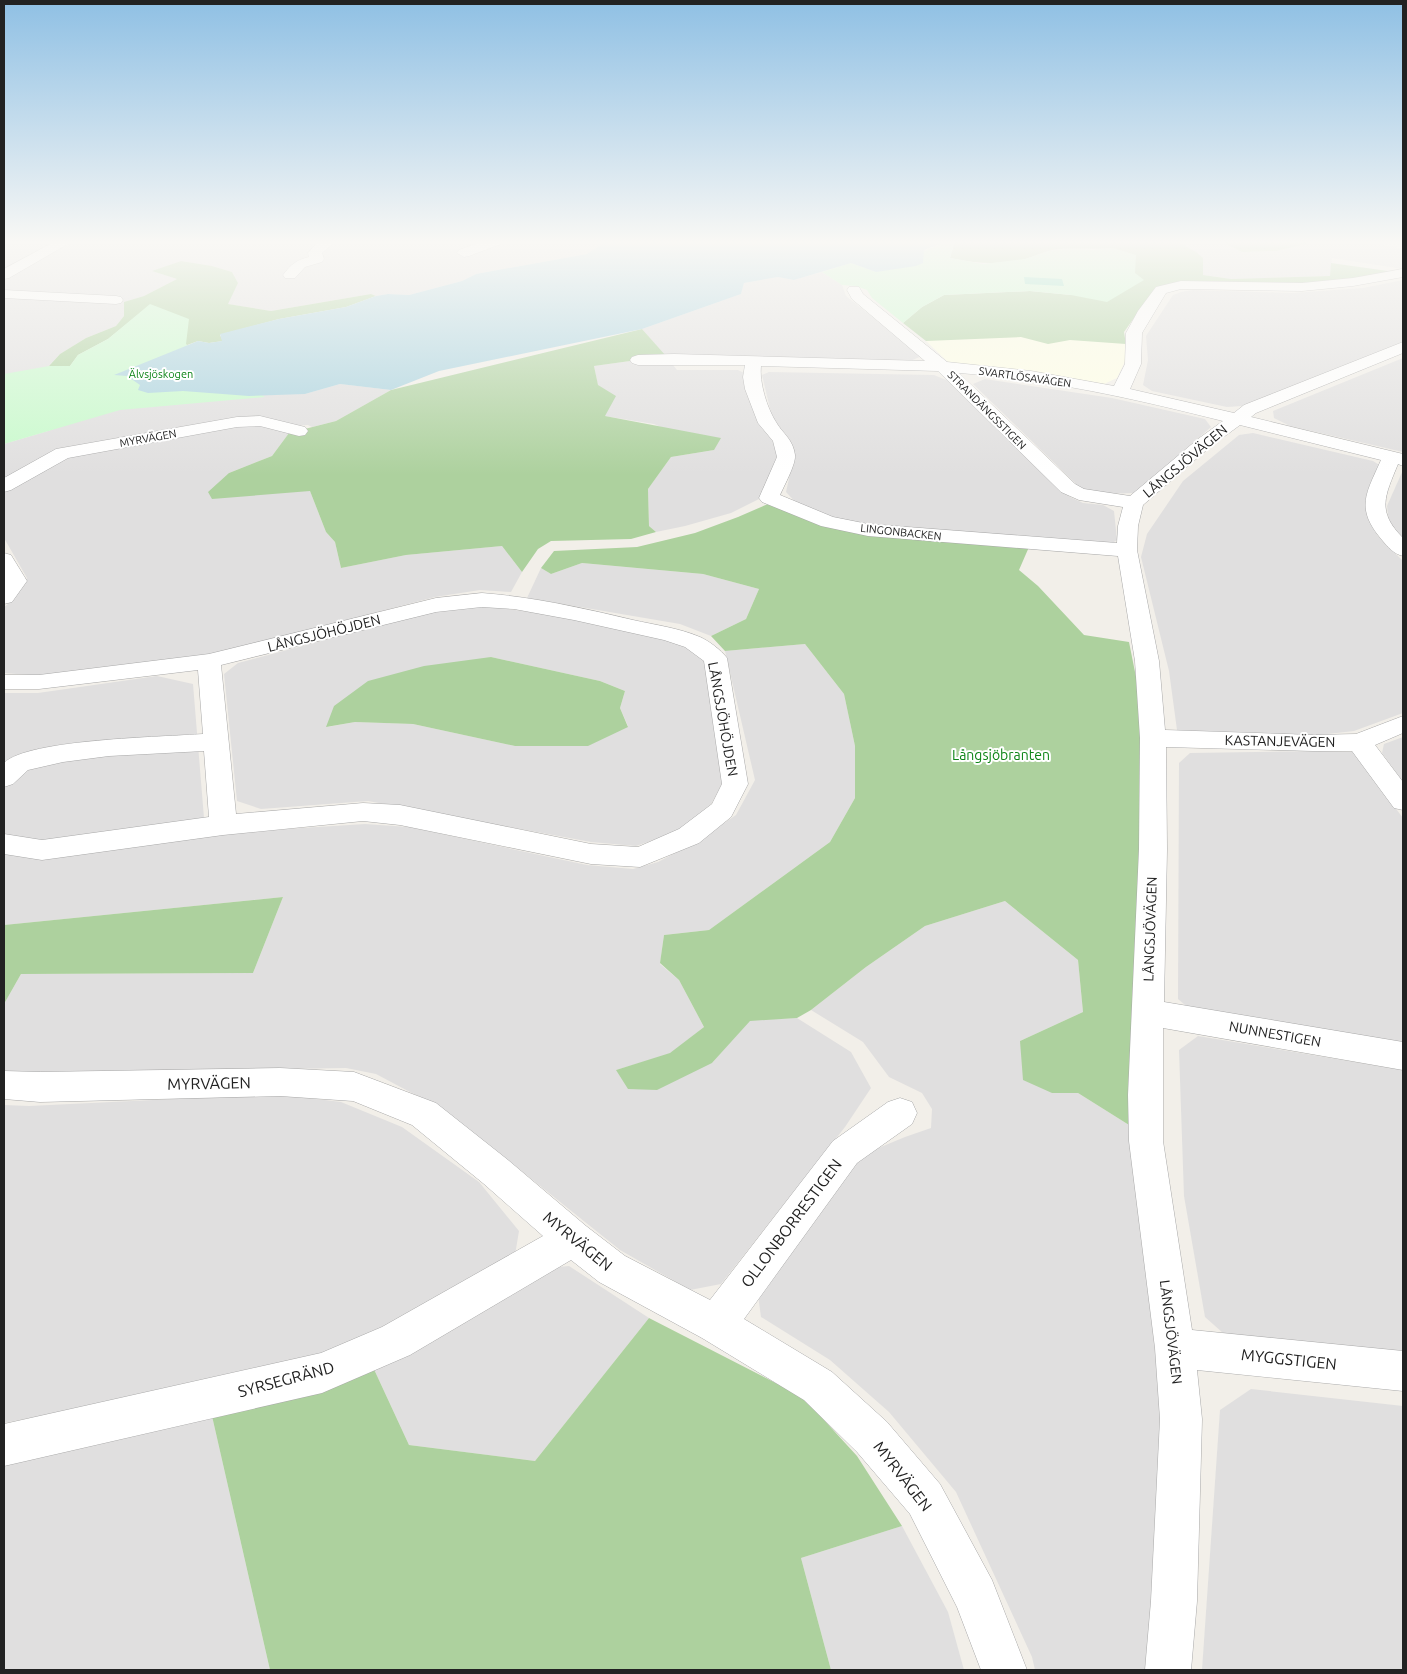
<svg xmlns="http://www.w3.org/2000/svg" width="1407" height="1674" font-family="Ubuntu,sans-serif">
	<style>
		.residential { fill: #e0dfdf; fill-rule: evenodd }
		.education { fill: #ffffe5 }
		.forest { fill: #add19e }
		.park { fill: #c8facc }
		.pitch { fill: #88e0be }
		.water { fill: #aad3df }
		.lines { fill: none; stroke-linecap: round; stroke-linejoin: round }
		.minor-casing { stroke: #a9a9a9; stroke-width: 1 }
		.minor { fill: #fff; fill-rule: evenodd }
		.labels { text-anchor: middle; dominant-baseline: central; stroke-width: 4; stroke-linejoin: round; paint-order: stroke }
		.far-park-label { font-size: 11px; fill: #0c8416; stroke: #fff }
		.far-street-label { font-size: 11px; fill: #222; stroke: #fff }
		.street-label { font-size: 14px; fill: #222; stroke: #fff }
		.park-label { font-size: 14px; fill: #0c8416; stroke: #fff }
		.near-street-label { font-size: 16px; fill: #222; stroke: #fff }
	</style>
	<rect width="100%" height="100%" fill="#f2efe9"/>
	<g class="residential">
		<polygon points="4,241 606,241 587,254 476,274 462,281 409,295 388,294 376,296 371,294 271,311 227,304 238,283 232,272 212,266 181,261 153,271 177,279 144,296 125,302 124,316 116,326 86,338 60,354 4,413"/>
		<polygon points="1161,241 1230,241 1225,243 1242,252 1276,251 1320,241 1366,241 1403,249 1403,269 1332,258 1330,276 1231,279 1203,275 1203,258"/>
		<polygon points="822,272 842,285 846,296 922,356 910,361 666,356 677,370 738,370 746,374 779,457 765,496 731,513 685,526 656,532 649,526 648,489 671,457 714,450 654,424 604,416 594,366 665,356 642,329 741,294 744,283 778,277 794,280"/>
		<polygon points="1403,280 1403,342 1242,406 1227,407 1152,391 1143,385 1148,360 1146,336 1173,295 1181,292 1193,290 1292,293 1363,288"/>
		<polygon points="1403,358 1403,452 1290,426 1274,418 1273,411"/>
		<polygon points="769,372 934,375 951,382 1070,497 1083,503 1103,505 1114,511 1117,540 1109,545 867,526 832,520 799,506 786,492 794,456 788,439 772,417 762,375"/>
		<polygon points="985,379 1112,398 1205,419 1211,427 1136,493 1095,494 1082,490 973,384"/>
		<polygon points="340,384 391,390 336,421 312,427 308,425 289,426 267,418 236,419 56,451 4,479 4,444 48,431 137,395 305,394"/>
		<polygon points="258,424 289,433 272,456 229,473 310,491 326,532 335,542 341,568 406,555 502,546 522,572 511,592 480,590 435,597 214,655 42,676 4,673 4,607 8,604 27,578 4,538 4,490 63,456 237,426"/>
		<polygon points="1253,433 1373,461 1381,466 1369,520 1378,536 1403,561 1403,713 1354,731 1310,736 1188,733 1177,730 1169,671 1141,557 1147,534 1183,481 1239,435"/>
		<polygon points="1403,470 1403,545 1395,537 1389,523 1387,506"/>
		<polygon points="582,563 703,574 759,589 746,619 711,636 680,624 527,598 541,568 551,574"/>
		<path d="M480,605L572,618L660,638L688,648L706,658L723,782L711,804L680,831L636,846L591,842L368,801L261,809L237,801L224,674L238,663L439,610ZM491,657L600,681L625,691L620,708L628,726L588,745L515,746L413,724L355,722L327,727Z"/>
		<polygon points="805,644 844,694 855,746 855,798 830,842 709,930 664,935 660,964 679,980 704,1027 670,1054 616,1070 712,1063 750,1020 797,1018 851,1052 871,1088 845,1127 721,1284 690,1290 620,1250 484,1141 425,1100 376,1074 346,1068 4,1074 4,1004 21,974 253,973 283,897 4,925 4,693 38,693 157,676 193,684 204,818 220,833 365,824 409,827 587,865 633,869 658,862 696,842 736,815 755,780 725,651"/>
		<polygon points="1403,737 1403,782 1382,753 1384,744"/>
		<polygon points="1320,751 1353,752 1403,818 1403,1050 1199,1017 1178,999 1179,763 1190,753"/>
		<polygon points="1005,901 1078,960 1083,1012 1020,1041 1052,1093 1078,1093 1137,1130 1171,1365 1158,1596 1150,1670 1035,1670 1032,1657 956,1492 889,1412 830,1360 761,1317 757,1288 852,1159 905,1137 931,1128 932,1109 922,1093 889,1077 863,1042 811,1010 866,967 925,926"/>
		<polygon points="1198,1036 1403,1070 1403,1368 1241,1349 1205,1317 1184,1196 1179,1050"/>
		<polygon points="275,1094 341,1102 402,1127 479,1182 519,1231 515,1255 320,1362 4,1423 4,1105 29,1106"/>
		<polygon points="569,1266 649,1318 535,1461 409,1445 372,1365 536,1269"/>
		<polygon points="1251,1389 1403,1406 1403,1670 1202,1670 1220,1410"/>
		<polygon points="212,1416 270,1670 4,1670 4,1456"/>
		<polygon points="902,1526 948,1612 964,1670 831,1670 801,1558"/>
	</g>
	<polygon class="education" points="1007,323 1126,344 1128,355 1117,378 1104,384 948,362 926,341 931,336"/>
	<g class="forest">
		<path d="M955,241L1178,242L1196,252L1203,258V275L1231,279L1330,276L1331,263L1402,273L1302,287L1182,283L1154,290L1124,332L1126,344L1070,340L1048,344L1021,337L926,341L903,323L922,307L944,295L1030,291L1071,295L1135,273L1113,248C1093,250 1072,247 1052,250C1043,252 1035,256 1026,259C1000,266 976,263 950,258Z"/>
		<polygon points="1230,241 1320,241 1276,251 1242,252 1224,243"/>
		<polygon points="181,261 212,266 232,272 238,283 228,304 271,311 371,294 376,296 346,307 279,319 220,335 223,341 209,343 198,341 136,364 150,305 108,339 78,355 70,366 49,366 60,354 86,338 116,326 124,316 124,302 144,296 177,279 152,271"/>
		<polygon points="642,329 666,356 594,366 598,385 616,396 605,416 721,438 714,450 671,457 648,489 649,526 656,532 631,539 551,541 538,549 522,572 502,546 406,555 341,568 335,542 326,532 310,491 212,499 208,492 229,473 272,456 289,433 336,421 391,390"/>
		<polygon points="768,504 824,526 1029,547 1019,570 1038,586 1084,635 1129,642 1148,737 1137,1130 1078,1093 1052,1093 1023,1080 1020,1041 1083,1012 1078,960 1005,901 925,926 866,967 811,1010 797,1018 750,1021 712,1063 657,1090 628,1089 616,1070 670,1053 704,1027 679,980 660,963 664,935 709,930 830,842 855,798 855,746 844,694 805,644 725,651 711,636 746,619 759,589 703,574 582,563 551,574 541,568 554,551 637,547 695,533 738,517"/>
		<polygon points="491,657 600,681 625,691 620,708 628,727 588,746 515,746 413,724 355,722 326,727 334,706 368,681 424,666"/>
		<polygon points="283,897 253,973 21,974 4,1004 4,925"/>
		<polygon points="649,1318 803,1397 857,1456 902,1526 801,1558 831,1670 270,1670 212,1416 372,1365 409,1445 535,1461"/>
	</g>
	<g class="park">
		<polygon points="948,241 955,241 950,258 983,264 1025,259 1049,251 1066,249 1093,250 1113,248 1136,255 1135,273 1144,280 1107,302 1071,295 1030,291 944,295 922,307 903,323 872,298 867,290 856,286 842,285 822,272 851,263 876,272"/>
		<polygon points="150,304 189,319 186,344 215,366 265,397 120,410 4,444 4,374 49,366 70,366 78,355 108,339"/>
	</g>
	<polygon class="pitch" points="1024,277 1062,279 1064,286 1025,284"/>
	<polygon class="water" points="606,241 948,241 924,250 923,263 916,266 876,272 851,263 794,280 778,277 744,283 741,294 642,329 439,371 391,390 340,384 305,394 249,396 183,391 148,393 138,390 140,385 127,376 114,375 198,341 209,343 222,341 220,334 279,319 346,307 376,296 388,294 409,295 462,281 476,274 587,254"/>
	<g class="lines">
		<g class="minor-casing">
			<g id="minor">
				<polygon points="56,241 73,241 9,278 4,279 4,269"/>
				<path d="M319,241H336L322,253L324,259L322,262L305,267L295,278H285L283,275C291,264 297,260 309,257L308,253Z"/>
				<polygon points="483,241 503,241 501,244 469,256 464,257 457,253 459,250"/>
				<path d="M1403,269V277L1353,286L1302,291L1181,289L1166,293L1142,333L1141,364L1130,389L1234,413L1244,405L1403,342V353L1256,413L1251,417L1403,454V466L1398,464C1385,496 1376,511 1403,538V556C1394,554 1388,547 1382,540C1355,508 1366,494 1381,460L1240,425L1210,447L1143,505L1138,526L1137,550L1159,661L1165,730L1313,735L1356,734L1403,716V733L1375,745L1403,782V810L1394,808L1352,751H1313L1166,747L1167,849L1164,1002L1403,1042V1070L1163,1028V1141L1192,1330L1403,1351V1391L1197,1370L1202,1419L1197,1601L1191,1670H1145L1151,1601L1160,1419L1155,1348L1129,1141L1128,1095L1139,849L1140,738L1135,661L1118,556L868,536L821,526L762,502L759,498L777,457L773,441L758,423L745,389L743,377L745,365H638L632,363L630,360L632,357L638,355L674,354L925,361L852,299L847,290L849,287H859L863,294L947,362L1031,371L1114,386L1125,364L1126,333L1138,311L1156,287L1181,281L1302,283L1353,278ZM761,366L938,371L1061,492L1079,500L1123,507L1118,526L1117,543L868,524L833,517L780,495C784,486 796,464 795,455C793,439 783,434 776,422C767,408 759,382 761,366ZM959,373C1047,379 1136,399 1223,421L1198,439L1130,496L1084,489L1075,484Z"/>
				<polygon points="4,290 116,296 121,297 123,300 121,303 116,304 4,298"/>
				<polygon points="260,416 305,427 308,431 305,435 299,436 260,426 237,427 68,458 11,490 4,492 4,478 56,449 237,417"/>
				<polygon points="4,553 11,555 27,581 12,602 4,604"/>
				<path d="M482,593C533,597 583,608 633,620C655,625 679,628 700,637C709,641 721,650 727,658L748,784L731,817L699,843L640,867L591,864L400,825L363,821L223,835L42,860L4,854V834L42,840L209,817L204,751L109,756L63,762L28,770L13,784L4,787V763C28,739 164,737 203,734L198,670L39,689H4V675H39L209,654L436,598ZM482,607L514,609L574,620L664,640L685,647L704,661L722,784L712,804L679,829L638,847L591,844L400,805L363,803L236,814L221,665L436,612Z"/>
				<polygon points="280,1068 354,1072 436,1103 508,1160 586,1226 625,1256 710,1300 833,1141 888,1102 900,1098 912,1102 917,1113 912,1124 857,1163 744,1319 832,1372 887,1422 940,1484 992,1580 1027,1670 981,1670 957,1607 910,1514 857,1452 804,1400 702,1338 599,1282 571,1260 410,1355 322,1393 4,1466 4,1424 321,1353 382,1327 543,1236 484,1184 412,1125 353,1101 280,1096 40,1102 4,1099 4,1071 40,1072"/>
			</g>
		</g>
		<use href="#minor" class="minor"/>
	</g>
	<linearGradient id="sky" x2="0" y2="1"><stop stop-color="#8fc0e4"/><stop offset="0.51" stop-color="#f9f8f5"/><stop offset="1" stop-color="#f9f8f5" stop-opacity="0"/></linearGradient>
	<rect width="1407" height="475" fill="url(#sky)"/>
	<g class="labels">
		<g class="far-park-label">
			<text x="161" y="374">Älvsjöskogen</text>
		</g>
		<g class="far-street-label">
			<text transform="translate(1025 377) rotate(8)">SVARTLÖSAVÄGEN</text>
			<text transform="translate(987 410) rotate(45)">STRANDÄNGSSTIGEN</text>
			<text transform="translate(148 438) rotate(-10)">MYRVÄGEN</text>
			<text transform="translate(901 532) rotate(6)">LINGONBACKEN</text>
		</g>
		<g class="street-label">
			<text transform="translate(1185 461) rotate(-40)">LÅNGSJÖVÄGEN</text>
			<text transform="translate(324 633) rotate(-14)">LÅNGSJÖHÖJDEN</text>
			<text transform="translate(723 719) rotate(80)">LÅNGSJÖHÖJDEN</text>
			<text transform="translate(1280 741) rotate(1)">KASTANJEVÄGEN</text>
			<text transform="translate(1150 929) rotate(-88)">LÅNGSJÖVÄGEN</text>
			<text transform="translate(1275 1034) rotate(10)">NUNNESTIGEN</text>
			<text transform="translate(1171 1332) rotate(83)">LÅNGSJÖVÄGEN</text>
		</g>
		<g class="park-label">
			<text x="1001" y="755">Långsjöbranten</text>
		</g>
		<g class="near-street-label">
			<text transform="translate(209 1083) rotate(-1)">MYRVÄGEN</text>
			<text transform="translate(791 1223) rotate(-53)">OLLONBORRESTIGEN</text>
			<text transform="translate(578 1241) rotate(39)">MYRVÄGEN</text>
			<text transform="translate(1289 1359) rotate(6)">MYGGSTIGEN</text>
			<text transform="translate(286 1379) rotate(-15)">SYRSEGRÄND</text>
			<text transform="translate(903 1476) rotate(52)">MYRVÄGEN</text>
		</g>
	</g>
	<rect width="1407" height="1674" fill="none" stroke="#222222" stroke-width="10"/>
</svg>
